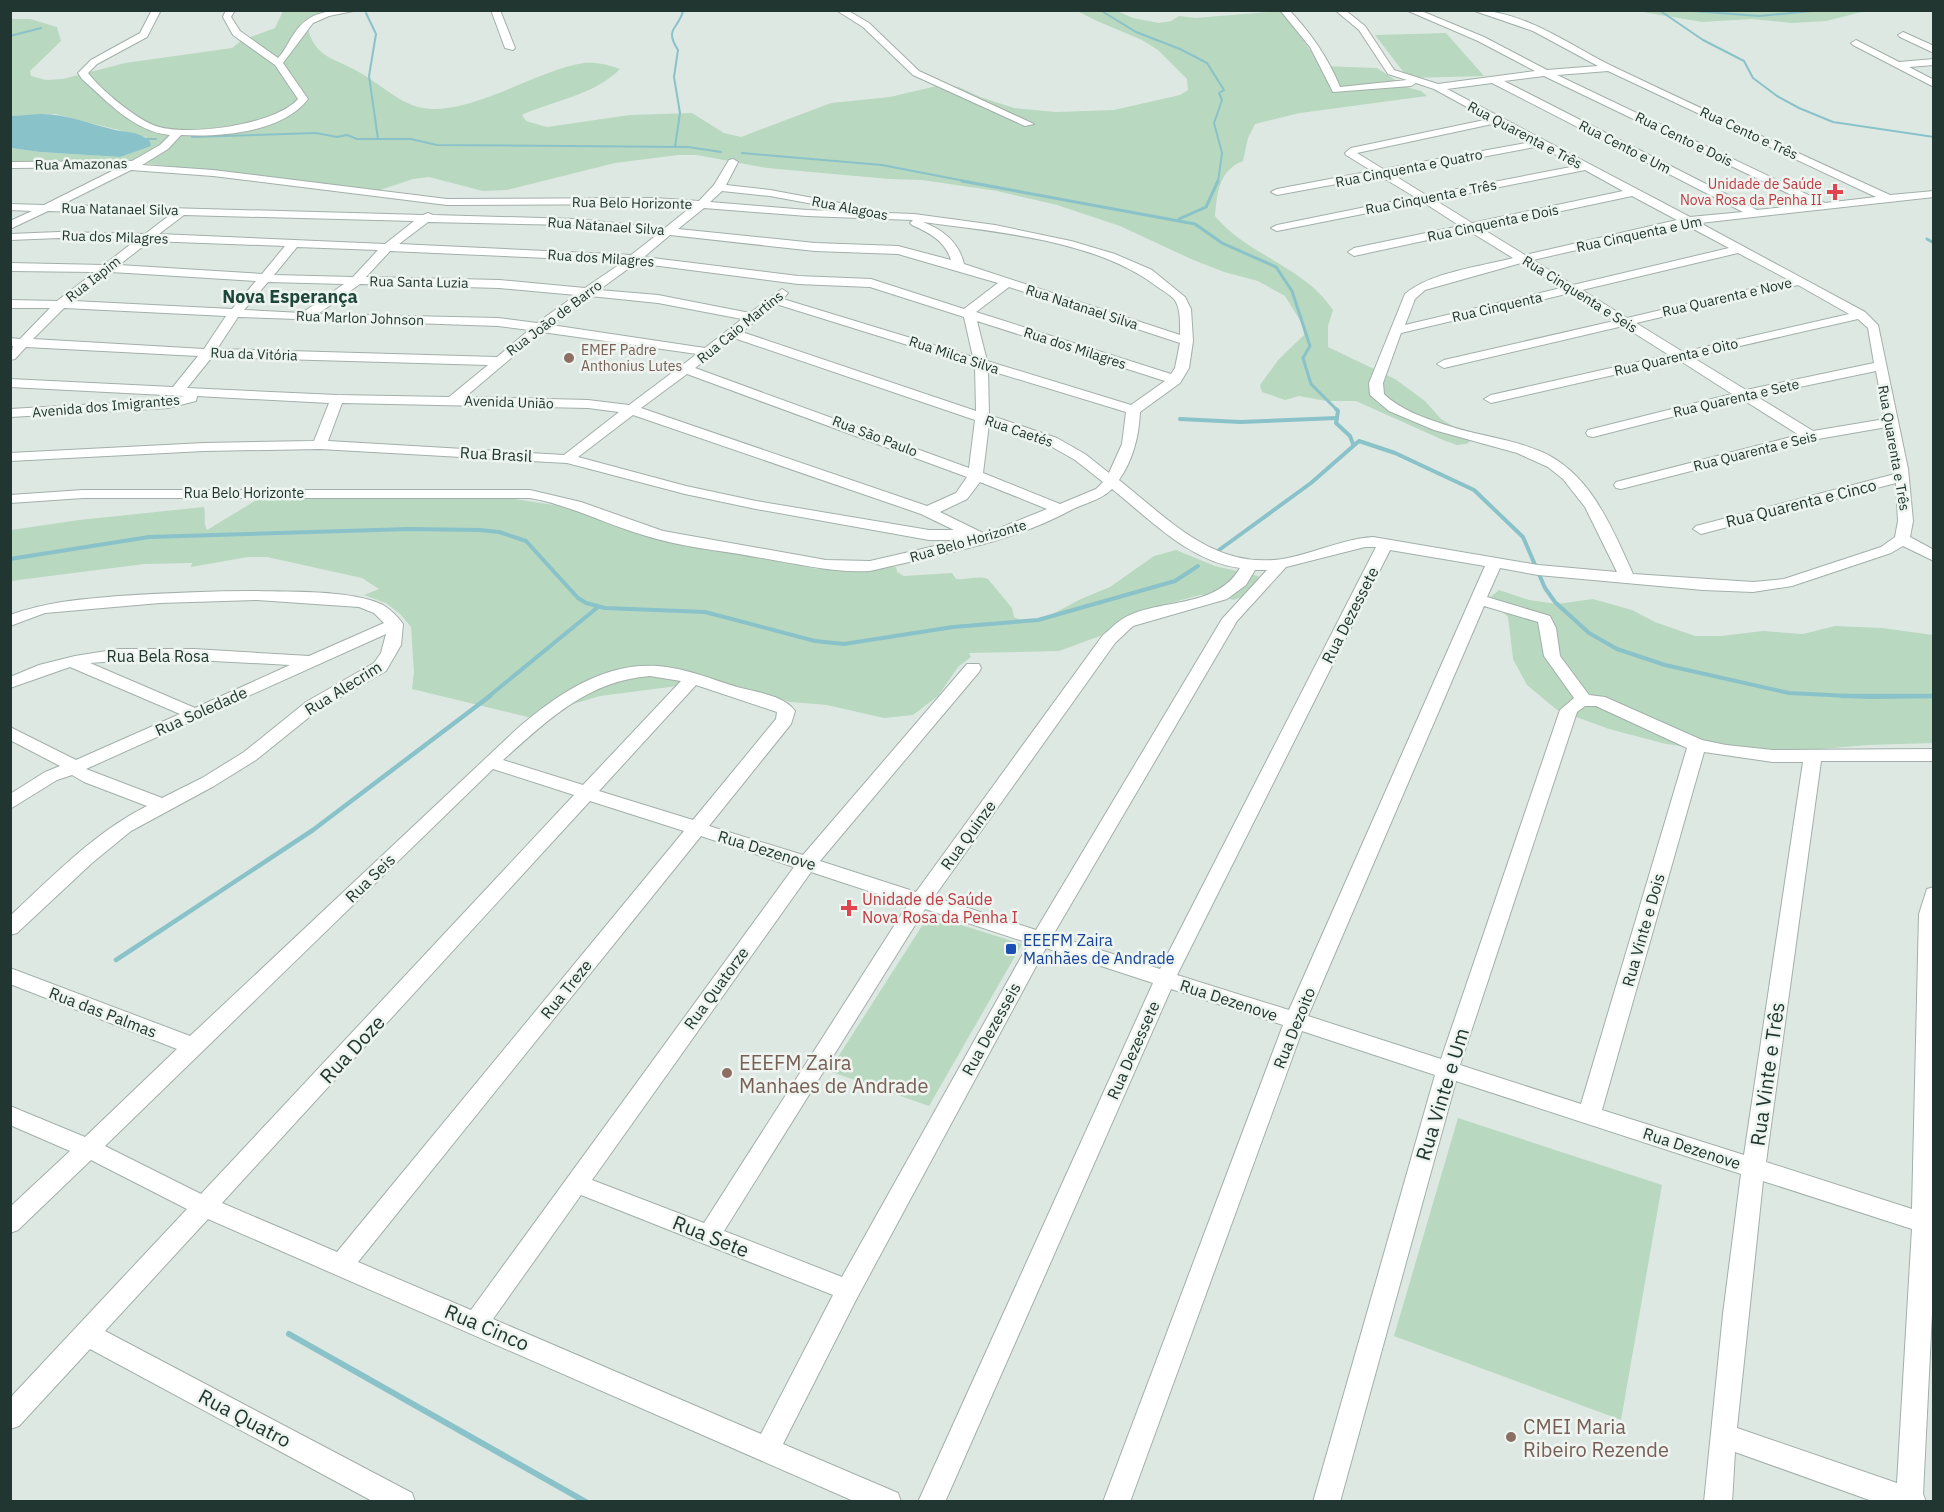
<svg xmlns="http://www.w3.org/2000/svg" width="1944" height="1512" font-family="'IBM Plex Sans',sans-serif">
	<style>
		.green { fill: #b8d8bf }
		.water { fill: #8ac2c9 }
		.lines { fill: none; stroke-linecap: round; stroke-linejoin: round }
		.stream-far4 { stroke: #8ac2c9; stroke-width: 2 }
		.stream-far3 { stroke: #8ac2c9; stroke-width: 3 }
		.stream-far2 { stroke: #8ac2c9; stroke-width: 4 }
		.stream-far1 { stroke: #8ac2c9; stroke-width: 4.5 }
		.stream { stroke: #8ac2c9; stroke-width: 6 }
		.minor-casing { stroke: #a2afaa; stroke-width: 2 }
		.minor { fill: #fff; fill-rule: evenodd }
		.health-dot { fill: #e0444e; stroke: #eef5f1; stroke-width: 2 }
		.education-dot { fill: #8d6e63; stroke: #eef5f1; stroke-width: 2 }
		.transit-dot { fill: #1a4fb4; stroke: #eef5f1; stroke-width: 2 }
		.labels { text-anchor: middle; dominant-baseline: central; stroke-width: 5; stroke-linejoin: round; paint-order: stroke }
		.far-street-label { font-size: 14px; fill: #213630; stroke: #eef5f1 }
		.far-health-label { font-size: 14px; fill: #be3a42; stroke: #eef5f1; text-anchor: end }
		.far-education-label { font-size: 14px; fill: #785e54; stroke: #eef5f1; text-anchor: start }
		.street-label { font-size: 16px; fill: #213630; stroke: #eef5f1 }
		.health-label { font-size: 16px; fill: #be3a42; stroke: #eef5f1; text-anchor: start }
		.transit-label { font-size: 16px; fill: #164399; stroke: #eef5f1; text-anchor: start }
		.far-district-label { font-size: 18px; font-weight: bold; fill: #1f463b; stroke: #eef5f1 }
		.near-street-label { font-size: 20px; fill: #213630; stroke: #eef5f1 }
		.near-education-label { font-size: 20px; fill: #785e54; stroke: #eef5f1; text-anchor: start }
	</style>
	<rect width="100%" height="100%" fill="#dee8e3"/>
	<g class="green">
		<path d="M283,11H330L308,28C314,57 336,59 357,71C376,81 392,97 412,105C460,124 536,69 584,63C596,62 609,65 620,69C595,95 554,100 522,115L526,121L547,127L630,115L692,113L724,133L741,137L831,103L890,97L941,85L959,87L980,97L1014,108L1056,112L1114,110L1180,95L1188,90L1187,79L1158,50L1142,40L1097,21L1077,11H1117L1133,18L1159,23L1171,21L1179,16L1195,18L1281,11L1322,66L1377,68L1406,87L1421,91L1427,96L1300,113L1255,124L1248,138L1243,161C1219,170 1217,193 1215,216C1248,256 1304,266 1333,310L1328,326V347L1395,379L1425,401L1441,419L1469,436L1471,440L1467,444L1457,445L1443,440L1356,401H1326L1299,396L1285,400L1262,392L1260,385L1279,359L1304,335L1303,325L1285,296L1258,281L1224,272L1191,259L1120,226L1057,205L997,191L922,180L889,179L767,168L697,155H678L615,163L507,190L483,191L429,177L413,179L377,191L126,161L11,163L10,148L40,152L120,157L151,145L146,137L55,114L11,116V19H30L57,27L61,41L30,71L31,76L46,80L63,79L125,63L232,48L242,40L275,28Z"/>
		<polygon points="1637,11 1866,11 1826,21 1792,23 1752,19 1702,22"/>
		<polygon points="1446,33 1484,76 1408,78 1375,35"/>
		<path d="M481,494L574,508L618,527L656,537L771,558L816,569L896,567L897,572L904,576L952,573L956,579C967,580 977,575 988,579L1012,608L1014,617L1022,621L1045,618L1081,599L1110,587L1154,556L1176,550L1215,566L1258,576L1262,581L1245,596L1233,600L1214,594L1200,595L1163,605L1129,617L1100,636L1059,651L969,653L971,657L958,667L938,696L913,715L884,718L827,705L790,702L741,687L685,685L600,696L566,706L536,719L412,689L414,672L411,627L400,614L386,603L364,595L379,589L362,578L267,557H248L191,567L192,563L144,564L11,581V530L79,520L204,507C206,515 203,523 207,530L263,496L341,499L429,498Z"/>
		<polygon points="1499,590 1529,600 1557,604 1593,599 1632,610 1655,622 1695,636 1721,636 1763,631 1803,634 1835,626 1882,628 1933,635 1933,743 1868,745 1749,755 1666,744 1609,729 1557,710 1527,685 1513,659 1508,617 1489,598"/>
		<polygon points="929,915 1022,944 929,1106 829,1071"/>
		<polygon points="1458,1118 1662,1185 1621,1420 1394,1336"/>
	</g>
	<path class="water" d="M41,114C67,114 90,124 115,130C125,132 137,132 146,138C150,141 150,141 151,146L120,157L40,152L11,148V116Z"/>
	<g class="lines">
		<g class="stream-far4">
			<polyline points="1100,10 1136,32 1180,49 1207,63 1224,90 1219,93 1222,100 1214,123 1222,153 1218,182"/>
			<polyline points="1659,10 1703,40 1744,61 1753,78 1777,96 1799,108 1833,122 1934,137"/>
			<polyline points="1680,10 1759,16 1823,10"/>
			<polyline points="366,13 376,34 369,76 378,139"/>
			<polyline points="10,36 41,28"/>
			<polyline points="192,137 316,133 337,137 347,135 357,139 411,139 437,145 688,147 721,152"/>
			<polyline points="142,139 156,139"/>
			<path d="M675,147L680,113L674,77L678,50C664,28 678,30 683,11"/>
			<polyline points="742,153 882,165 970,182"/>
		</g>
		<g class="stream-far3">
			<polyline points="962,181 1195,224 1222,243 1276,267 1292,291 1310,346 1303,358 1311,384 1337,410"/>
			<polyline points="1179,219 1206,207 1218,181"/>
			<polyline points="1927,239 1934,243"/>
		</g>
		<g class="stream-far2">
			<polyline points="1336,409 1338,411 1336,423 1350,436 1353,444"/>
			<polyline points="1180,419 1240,422 1337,418"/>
			<polyline points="1219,550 1311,483 1359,441 1395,453 1474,490 1523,537 1545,588 1555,602 1589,633 1617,649 1665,665 1789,693 1870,697 1934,696"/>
			<polyline points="10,559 149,537 409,529 480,530 499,532 526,541 578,598 586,603 605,608 705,612 815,641 844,644 953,627 1038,620 1175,581 1198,566"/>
			<polyline points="488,697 598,607"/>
		</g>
		<g class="stream-far1">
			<polyline points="1842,696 1934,696"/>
			<polyline points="116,960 313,830 490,696"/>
		</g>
		<polyline class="stream" points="289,1334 586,1502"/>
		<g class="minor-casing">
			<g id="minor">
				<path d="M152,10H161L147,37L97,64L88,73C101,90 134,117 153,125C184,138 276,125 298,99L275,65L233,35L223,17L226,10H235L231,17L240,31L278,58C285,51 288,42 294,34C309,10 332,10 358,10L329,16L313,23L283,63L308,99C282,133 220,137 181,135L168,149L142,165L213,170L447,199L654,198L699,201L714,185L729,160L733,159L738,162L726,185L770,190L840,203L846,206L840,209L770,196L722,191L710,202L807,210L914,214L995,225L1071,241L1115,254L1152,270L1185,297L1191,309L1193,341L1189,368L1180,383L1140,412C1139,436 1133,460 1119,480C1171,521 1216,572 1288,558C1317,552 1343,539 1373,537L1538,565L1617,572L1585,507L1563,479L1548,467L1517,453L1434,430L1389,411L1370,395L1369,383L1405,294C1431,272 1479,267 1513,258L1469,231L1354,256L1348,252L1354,248L1460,226L1423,202L1277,231L1271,228L1277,225L1415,197L1380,176L1277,195L1271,192L1277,189L1372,171L1346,155L1345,153L1351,148L1489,119L1434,89L1416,83L1411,86L1333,92L1310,47L1280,10H1289C1311,33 1328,58 1340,87L1407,80L1388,74L1359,30L1335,10H1345L1365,26L1394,70L1438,84L1535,71L1478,41L1406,10H1419L1484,37L1547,70L1598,66L1533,31L1472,10C1524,10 1569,45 1614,67C1706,111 1798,153 1890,195L1934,191V197L1700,223L1865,312L1878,325L1908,469L1913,521L1910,537L1934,550V561L1903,546L1891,553L1792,586L1753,592L1703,590L1538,575L1500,568L1487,597L1550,616L1556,628L1560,656L1589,695L1605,697L1702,740L1726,745L1773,750L1934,749V761H1821L1766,1162L1912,1209L1919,914L1927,889L1934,887V1273L1923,1494L1926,1502H1875L1735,1452L1732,1502H1704L1723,1314L1741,1174L1456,1081L1340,1502H1313L1435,1075L1302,1031L1130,1502H1103L1283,1025L1171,989L945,1502H918L1153,983L1046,948L857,1298L783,1444L898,1493L901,1502H856L208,1219L105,1331L412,1493L415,1502H374L90,1349L19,1426L10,1429V1398L187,1209L91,1160L18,1230L10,1233V1207L70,1151L10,1125V1106L85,1137L177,1049L10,984V968L190,1036L519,727C558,694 604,662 658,666C685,668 711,679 737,687C755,692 784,695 795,711L791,724L709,826L803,855L967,664H979L981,668L979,672L820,861L916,892L1103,635C1109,631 1114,624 1121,620C1156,597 1215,611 1240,568C1189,561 1151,520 1112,489C1101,500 1085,503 1071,510C1011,543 937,555 870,571C831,573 795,563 756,557C719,550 680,547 643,535C605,524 570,505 530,498H83L10,503V495L83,490H530L581,502L663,531L826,560L870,561L961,540H929L756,509L685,494L567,463L320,449L204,451L10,461V453L204,443L314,441L329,403L197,396L196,401L168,408L10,417V409L168,400L184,396L10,387V379L173,387L198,356L26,347L15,359L10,360L13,346H10V338L20,339L50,308H10V300L57,301L95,272L10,271V263L104,265L136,240L59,238L10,240V234L59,232L145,234L170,215L48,211L10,229V221L32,211L10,210V204L44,205L120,167L10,168V162L132,161L160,145L170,135C134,132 107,101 82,79L78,73L91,60L140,33ZM1608,71L1876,197L1825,203L1557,75ZM1544,76L1810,204L1757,210L1504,81ZM1492,83L1743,212L1690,217L1447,89ZM1497,123L1531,142L1383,169L1357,153ZM1540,146L1576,166L1426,195L1392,174ZM131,170L213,176L447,205L654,204L691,207L665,228L575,219L433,215L428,213L423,215L61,205ZM1585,170L1623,191L1472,223L1435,200ZM1632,196L1677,220L1525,255L1481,228ZM704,208L807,216L913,220L910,223L912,225C930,233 945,241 951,260L898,246L815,243L678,229ZM184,215L414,221L385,244L159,234ZM428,222L575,225L658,234L631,255L399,244ZM923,222C997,232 1098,240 1159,288C1164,291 1170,295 1174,299C1181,308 1180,323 1180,335L964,264C959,242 943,230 923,222ZM1686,225L1729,248L1573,285L1533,260ZM670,235L815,251L898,254L998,283L964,309L871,279L798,276L644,257ZM150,241L285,246L262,274L119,265ZM297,247L378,250L353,277L274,275ZM390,251L615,261L623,262L585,288L499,280L366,277ZM1738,253L1789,280L1627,318L1582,290ZM636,263L798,284L870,287L964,317L973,357L783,299L788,293L782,289L750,313L658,295L599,290ZM1521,263L1561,288L1405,325L1415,299L1425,290ZM110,272L128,273L256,281L232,309L73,301ZM268,282L344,284L302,313L244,310ZM360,284L499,288L576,295L537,323L498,318L318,314ZM1798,285L1849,314L1683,352L1636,323ZM1009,287L1180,343L1175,368L1171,374L976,312ZM1570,293L1614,321L1444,360L1437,364L1444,368L1623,326L1669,355L1491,395L1484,399L1491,403L1679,360L1732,394L1588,430L1586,433L1588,436L1593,437L1742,399L1799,435L1616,482L1614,485L1616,488L1621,489L1812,440L1887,427L1895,474L1696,526L1693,529L1701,534L1896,483L1898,521L1895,537L1881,547L1784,579L1753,582L1633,574C1612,528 1591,474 1542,452C1513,439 1479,436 1449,426C1427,419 1400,410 1384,394L1383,383L1401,333ZM590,296L658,303L742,319L705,348L551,325ZM776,304L975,366L976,411L742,332ZM64,308L226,316L204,349L33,339ZM238,317L498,326L529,330L497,357L217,349ZM1858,319L1868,328L1874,363L1746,390L1692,357ZM977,321L1165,381L1131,405L987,361ZM542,332L697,354L629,405L588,400L465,397ZM734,338L975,420L969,468L695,368ZM212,357L488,365L449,397L337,395L187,388ZM988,370L1126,412L1122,444L1109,473L1085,454L1057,438L989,415ZM1876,371L1885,419L1813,431L1756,396ZM687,374L967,477L956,493L927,506L641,408ZM342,403L588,408L619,412L564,455L328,441ZM633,415L921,514L954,530H929L756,501L686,486L578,457ZM989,424L1047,444L1075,460L1103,482L1096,489L1060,504L983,473ZM980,482L1047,509L985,534L940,512L967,499ZM1365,547H1376L1160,969L1053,935L1237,621L1286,567ZM1390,550L1485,566L1289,1010L1177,975ZM1255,570H1267L1222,619L1036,930L934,897L1115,643L1133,626L1227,599L1246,585ZM1484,606L1538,622L1544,656L1574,698L1560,710L1441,1059L1308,1016ZM650,676L681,681L583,785L503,760C548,720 587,681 650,676ZM696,685L777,712L776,719L693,820L599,791ZM1585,706H1596L1687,748L1581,1104L1460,1065L1577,712ZM1704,752L1773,762H1803L1744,1155L1602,1110ZM493,769L574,795L201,1194L105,1146ZM590,801L684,831L337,1252L222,1203ZM701,836L794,867L471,1310L358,1262ZM811,872L908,904L704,1223L592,1180ZM925,909L1029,943L842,1277L724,1231ZM1763,1181L1912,1229L1897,1483L1737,1428ZM581,1195L833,1295L761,1434L493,1319Z"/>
				<polygon points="491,10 500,10 515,48 513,50 505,48"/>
				<polygon points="836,10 847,10 869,23 919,71 1034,124 1025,126 913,75 863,27"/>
				<polygon points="1903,32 1934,46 1934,53 1900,37 1898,35"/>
				<polygon points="1856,40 1899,62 1934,59 1934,65 1909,67 1934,80 1934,87 1853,45 1851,43"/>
				<path d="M257,591C291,592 354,590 383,605C391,610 398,617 403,624L401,645L386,671L318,710L256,760L214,786L131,831L92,863L17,933L10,935V916C53,876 95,832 147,806L84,782L72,775L57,780L10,809V794L45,772L60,766L10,740V727L76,760L180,714L70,667L10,688V677L39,665L75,656L119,649H194L309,656L384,623L374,613L359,607L257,600L160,603L45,613L10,626V615C46,602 81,599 119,596C165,593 211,591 257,591ZM386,634L381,653L374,663L306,702L244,752L202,778L162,798L86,769ZM156,658L290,665L195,708L90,663Z"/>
			</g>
		</g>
		<use href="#minor" class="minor"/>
	</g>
	<g class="health-dot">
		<path d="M1832 183h6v6h6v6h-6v6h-6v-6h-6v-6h6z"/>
		<path d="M846 899h6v6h6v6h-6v6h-6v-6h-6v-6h6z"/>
	</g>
	<g class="education-dot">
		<circle cx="569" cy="358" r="6"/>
		<circle cx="727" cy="1073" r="6"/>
		<circle cx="1511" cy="1437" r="6"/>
	</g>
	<rect class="transit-dot" x="1005" y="943" width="12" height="12" rx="3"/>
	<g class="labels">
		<g class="far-street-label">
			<text transform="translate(1749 133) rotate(25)">Rua Cento e Três</text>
			<text transform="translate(1525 135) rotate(28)">Rua Quarenta e Três</text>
			<text transform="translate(1684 139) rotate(26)">Rua Cento e Dois</text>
			<text transform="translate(1625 147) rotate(27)">Rua Cento e Um</text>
			<text transform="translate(81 164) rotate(-1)">Rua Amazonas</text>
			<text transform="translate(1409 168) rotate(-11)">Rua Cinquenta e Quatro</text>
			<text transform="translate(1431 197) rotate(-11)">Rua Cinquenta e Três</text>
			<text transform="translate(632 203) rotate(1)">Rua Belo Horizonte</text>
			<text transform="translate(850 208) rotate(11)">Rua Alagoas</text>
			<text transform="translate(120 209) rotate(1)">Rua Natanael Silva</text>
			<text transform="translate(1493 223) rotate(-12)">Rua Cinquenta e Dois</text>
			<text transform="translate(606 226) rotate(4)">Rua Natanael Silva</text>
			<text transform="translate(1639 234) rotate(-12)">Rua Cinquenta e Um</text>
			<text transform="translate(115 237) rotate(2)">Rua dos Milagres</text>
			<text transform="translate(601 258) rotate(4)">Rua dos Milagres</text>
			<text transform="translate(93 279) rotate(-38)">Rua Iapim</text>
			<text transform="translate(419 282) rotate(1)">Rua Santa Luzia</text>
			<text transform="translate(1580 294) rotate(32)">Rua Cinquenta e Seis</text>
			<text transform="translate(1727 297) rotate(-13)">Rua Quarenta e Nove</text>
			<text transform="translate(1082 307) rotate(18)">Rua Natanael Silva</text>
			<text transform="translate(1497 307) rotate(-13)">Rua Cinquenta</text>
			<text transform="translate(360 318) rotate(2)">Rua Marlon Johnson</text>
			<text transform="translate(554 318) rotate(-37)">Rua João de Barro</text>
			<text transform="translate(740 327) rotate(-39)">Rua Caio Martins</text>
			<text transform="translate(1075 348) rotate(18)">Rua dos Milagres</text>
			<text transform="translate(254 354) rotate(2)">Rua da Vitória</text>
			<text transform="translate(954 355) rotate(18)">Rua Milca Silva</text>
			<text transform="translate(1676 357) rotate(-13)">Rua Quarenta e Oito</text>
			<text transform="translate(1736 398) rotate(-13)">Rua Quarenta e Sete</text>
			<text transform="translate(509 402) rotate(2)">Avenida União</text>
			<text transform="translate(106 406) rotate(-5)">Avenida dos Imigrantes</text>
			<text transform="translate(1019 431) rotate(19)">Rua Caetés</text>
			<text transform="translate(875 436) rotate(21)">Rua São Paulo</text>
			<text transform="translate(1894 448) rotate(80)">Rua Quarenta e Três</text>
			<text transform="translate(1755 451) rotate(-14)">Rua Quarenta e Seis</text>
			<text x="244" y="493">Rua Belo Horizonte</text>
			<text transform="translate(968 541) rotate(-16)">Rua Belo Horizonte</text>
		</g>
		<g class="far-health-label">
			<text x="1822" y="184">Unidade de Saúde<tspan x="1822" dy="16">Nova Rosa da Penha II</tspan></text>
		</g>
		<g class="far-education-label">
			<text x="581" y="350">EMEF Padre<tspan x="581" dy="16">Anthonius Lutes</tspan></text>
		</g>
		<g class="street-label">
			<text transform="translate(496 454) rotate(3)">Rua Brasil</text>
			<text transform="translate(1801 503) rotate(-14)">Rua Quarenta e Cinco</text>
			<text transform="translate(1350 615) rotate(-63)">Rua Dezessete</text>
			<text x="158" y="656">Rua Bela Rosa</text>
			<text transform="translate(343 688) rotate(-32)">Rua Alecrim</text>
			<text transform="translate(201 711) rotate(-24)">Rua Soledade</text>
			<text transform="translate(968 835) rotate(-54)">Rua Quinze</text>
			<text transform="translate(767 850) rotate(17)">Rua Dezenove</text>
			<text transform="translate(370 878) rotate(-44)">Rua Seis</text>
			<text transform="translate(1643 930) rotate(-74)">Rua Vinte e Dois</text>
			<text transform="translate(716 988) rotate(-54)">Rua Quatorze</text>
			<text transform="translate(566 989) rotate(-51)">Rua Treze</text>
			<text transform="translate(1229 1000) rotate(18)">Rua Dezenove</text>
			<text transform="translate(103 1012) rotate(21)">Rua das Palmas</text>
			<text transform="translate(1294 1028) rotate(-68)">Rua Dezoito</text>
			<text transform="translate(991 1029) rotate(-61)">Rua Dezesseis</text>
			<text transform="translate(1133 1050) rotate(-66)">Rua Dezessete</text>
			<text transform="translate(1692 1148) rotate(18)">Rua Dezenove</text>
		</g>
		<g class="health-label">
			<text x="862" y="899">Unidade de Saúde<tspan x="862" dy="18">Nova Rosa da Penha I</tspan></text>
		</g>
		<g class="transit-label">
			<text x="1023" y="940">EEEFM Zaira<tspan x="1023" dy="18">Manhães de Andrade</tspan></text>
		</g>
		<g class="far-district-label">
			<text x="290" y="296">Nova Esperança</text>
		</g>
		<g class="near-street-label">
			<text transform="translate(352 1049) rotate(-47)">Rua Doze</text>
			<text transform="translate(1767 1074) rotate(-82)">Rua Vinte e Três</text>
			<text transform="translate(1442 1094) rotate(-73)">Rua Vinte e Um</text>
			<text transform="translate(711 1236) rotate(22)">Rua Sete</text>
			<text transform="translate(487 1327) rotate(23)">Rua Cinco</text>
			<text transform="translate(245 1418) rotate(28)">Rua Quatro</text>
		</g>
		<g class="near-education-label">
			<text x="739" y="1062">EEEFM Zaira<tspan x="739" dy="23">Manhaes de Andrade</tspan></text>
			<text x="1523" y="1426">CMEI Maria<tspan x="1523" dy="23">Ribeiro Rezende</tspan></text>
		</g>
	</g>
	<rect width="1944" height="1512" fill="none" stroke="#213630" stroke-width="24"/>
</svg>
